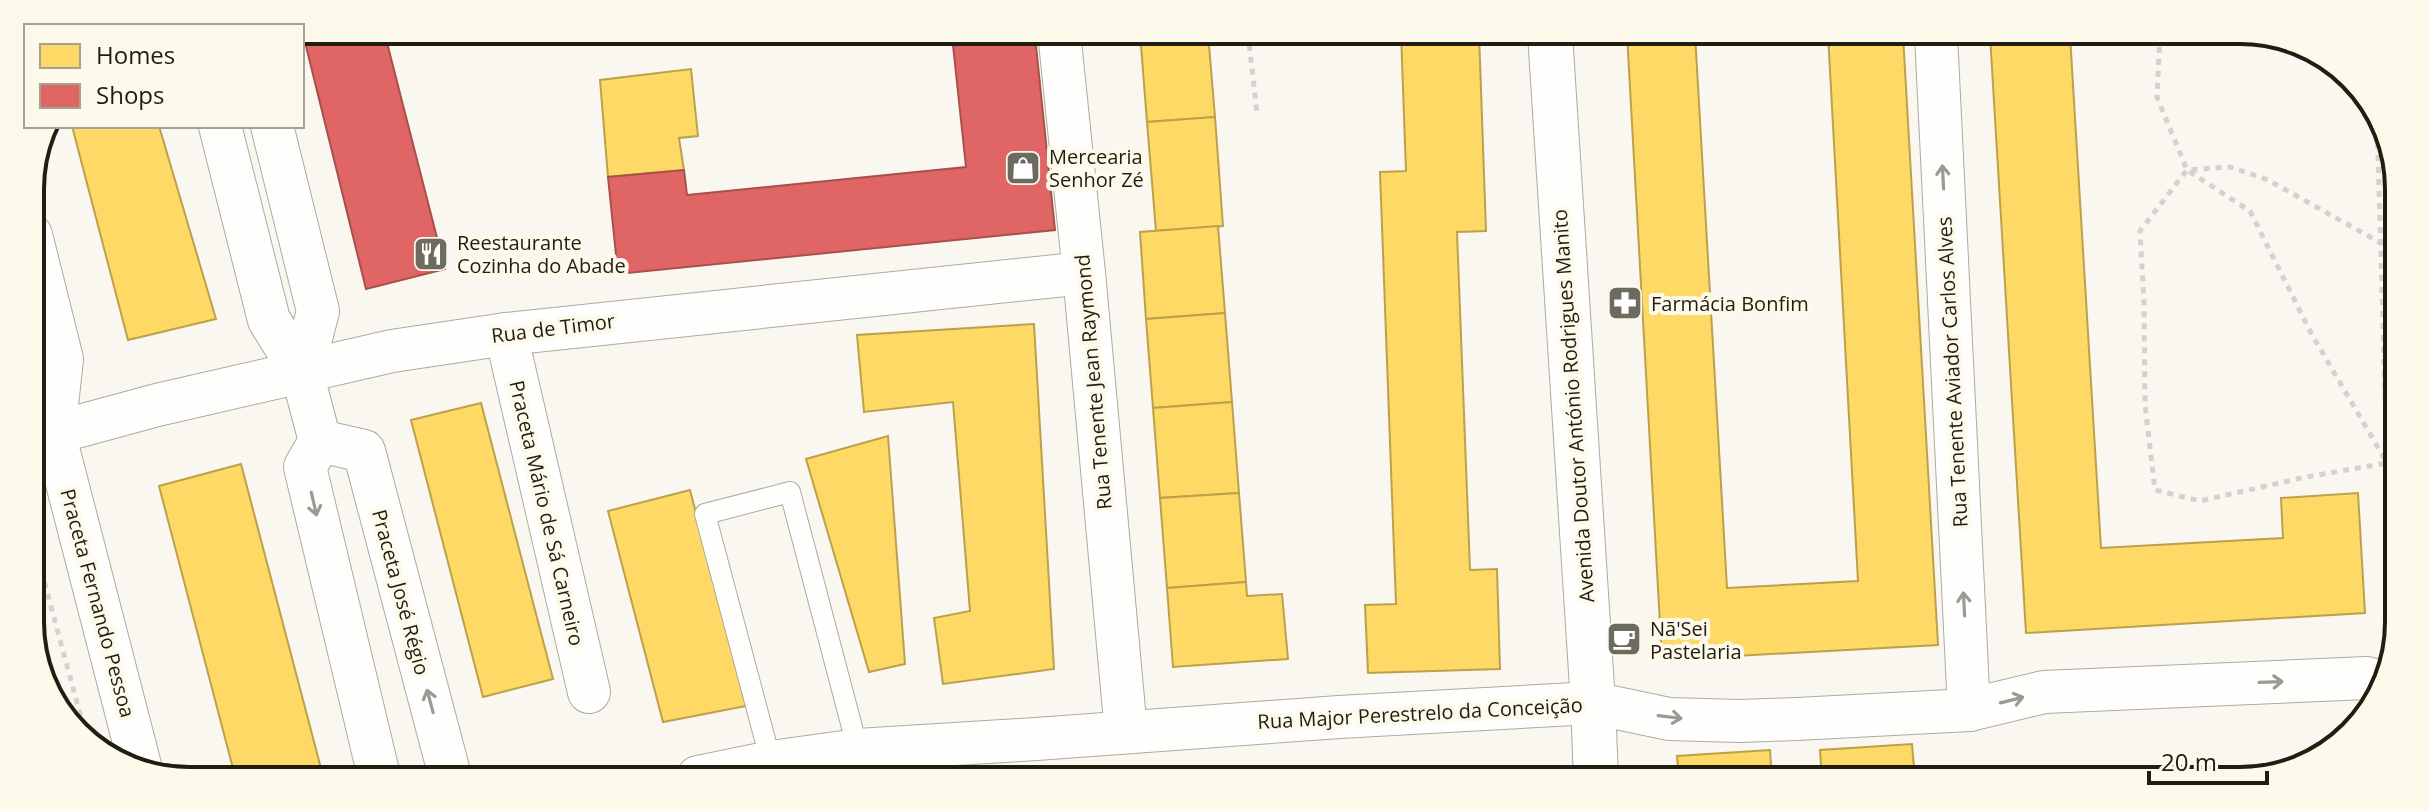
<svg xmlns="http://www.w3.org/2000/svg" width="2429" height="811" font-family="'Open Sans',sans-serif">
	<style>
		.homes { fill: #ffd966; stroke: #bca14c; stroke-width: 2 }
		.shops { fill: #e06666; stroke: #a7504c; stroke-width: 2 }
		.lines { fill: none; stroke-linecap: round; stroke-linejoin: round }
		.lane-casing { stroke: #adaba0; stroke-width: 22 }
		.street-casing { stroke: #adaba0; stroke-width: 44 }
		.secondary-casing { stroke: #adaba0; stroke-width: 46 }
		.path { stroke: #d3d2cf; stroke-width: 5; stroke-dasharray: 6 6; stroke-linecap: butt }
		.lane { stroke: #fefefd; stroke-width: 20 }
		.street { stroke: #fefefd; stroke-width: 42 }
		.secondary { stroke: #fefefd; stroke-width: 44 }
		.oneway { stroke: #9b9993 }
		.labels { text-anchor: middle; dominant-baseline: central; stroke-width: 8; stroke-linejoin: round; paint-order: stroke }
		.poi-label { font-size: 20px; fill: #211e11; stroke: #fdfaeb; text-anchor: start }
		.street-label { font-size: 20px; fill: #211e11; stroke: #fdfaeb }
		.rim { fill: none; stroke: #211e11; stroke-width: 4 }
	</style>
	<rect width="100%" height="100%" fill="#f9f7ef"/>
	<g class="homes">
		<polygon points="1140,33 1208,33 1215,117 1147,122"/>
		<polygon points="1401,33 1479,33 1486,231 1457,232 1470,570 1497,569 1500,669 1368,673 1365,605 1396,604 1380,172 1406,171"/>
		<polygon points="1627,34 1695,34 1727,588 1858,581 1828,34 1903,35 1938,645 1662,660"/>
		<polygon points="1990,35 2070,35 2101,548 2283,538 2281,498 2358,493 2365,613 2026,633"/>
		<polygon points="691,69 698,136 679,138 684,170 608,177 600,80"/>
		<polygon points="1215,117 1223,226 1156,231 1147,122"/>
		<polygon points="72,126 159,126 216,319 128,340"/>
		<polygon points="1218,226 1225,313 1146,319 1140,232"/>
		<polygon points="1225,313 1232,402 1153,408 1146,319"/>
		<polygon points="1034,324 1054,669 943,684 934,618 970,611 953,402 864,412 857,335"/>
		<polygon points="1232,402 1239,493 1160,498 1153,408"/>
		<polygon points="481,403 553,679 483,697 411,420"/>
		<polygon points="888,436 905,664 869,672 806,459"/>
		<polygon points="241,464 323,776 235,776 159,486"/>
		<polygon points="690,490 746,706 663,722 608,511"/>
		<polygon points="1239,493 1246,582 1167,588 1160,498"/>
		<polygon points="1246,582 1247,596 1282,594 1288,659 1173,667 1167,588"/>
		<polygon points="1912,744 1915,780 1822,780 1820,750"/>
		<polygon points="1770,750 1772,779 1679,779 1677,756"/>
		<polygon points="878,767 881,777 834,777"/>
		<polygon points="1329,767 1329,778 1219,778 1219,773"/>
		<polygon points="1491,771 1492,779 1389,779 1389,776"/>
	</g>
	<g class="shops">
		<polygon points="302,30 384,31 445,269 366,289"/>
		<polygon points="1035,36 1055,230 618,274 608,177 684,170 687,195 966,167 953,45"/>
	</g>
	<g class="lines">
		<g class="lane-casing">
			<polyline id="lane" points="771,762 705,514 790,492 858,750"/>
		</g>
		<g class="street-casing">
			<g id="street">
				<polyline points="1059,32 1084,273 1126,732"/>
				<polyline points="1936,35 1969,710"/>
				<polyline points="220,126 269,320 302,373 320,441"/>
				<polyline points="272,126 318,311 302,373"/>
				<polyline points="31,235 62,359 54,433"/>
				<polyline points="506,334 589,692"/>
				<polyline points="32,396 54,433 142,773"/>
				<polyline points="32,439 157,405 392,351 506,334 1084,273"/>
				<polyline points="379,776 305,467 320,441 364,451 450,776"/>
				<polyline points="698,777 771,762 858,750 1036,739 1339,717 1593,703 1669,719 1739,721 1797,719 1969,710 2044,692 2367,678 2381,682"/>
			</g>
		</g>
		<g class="secondary-casing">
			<polyline id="secondary" points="1550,34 1593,703 1596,779"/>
		</g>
		<g class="path">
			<polyline points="1248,33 1257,113"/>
			<polyline points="2160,35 2157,97 2187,170 2250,211 2311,333 2387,463"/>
			<polyline points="2377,119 2387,463 2394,566"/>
			<polyline points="2395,458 2387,463 2306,477 2200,501 2155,490 2145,405 2144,302 2140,231 2187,170 2230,167 2268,180 2381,243 2396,247"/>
			<polyline points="32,536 83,725"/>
		</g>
		<use href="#lane" class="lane"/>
		<use href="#street" class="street"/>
		<use href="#secondary" class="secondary"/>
	</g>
	<defs><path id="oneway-shaft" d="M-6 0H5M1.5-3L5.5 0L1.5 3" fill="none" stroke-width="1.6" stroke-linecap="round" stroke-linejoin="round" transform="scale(2)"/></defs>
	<g class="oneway">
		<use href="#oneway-shaft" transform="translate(1943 177) rotate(-93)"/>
		<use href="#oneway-shaft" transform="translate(314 504) rotate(77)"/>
		<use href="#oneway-shaft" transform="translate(1964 604) rotate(-93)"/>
		<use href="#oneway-shaft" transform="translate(2271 682) rotate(-2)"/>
		<use href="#oneway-shaft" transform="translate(2012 700) rotate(-14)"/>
		<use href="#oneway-shaft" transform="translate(430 701) rotate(-105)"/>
		<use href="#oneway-shaft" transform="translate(1670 717) rotate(7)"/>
	</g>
	<defs>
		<g id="shop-square" transform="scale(1.8)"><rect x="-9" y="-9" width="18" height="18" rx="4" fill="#6d6a5f" stroke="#fdfaeb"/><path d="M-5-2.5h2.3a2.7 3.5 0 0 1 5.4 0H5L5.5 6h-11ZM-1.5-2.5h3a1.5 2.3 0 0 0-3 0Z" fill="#fff"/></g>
		<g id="restaurant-square" transform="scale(1.8)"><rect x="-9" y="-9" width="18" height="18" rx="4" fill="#6d6a5f" stroke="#fdfaeb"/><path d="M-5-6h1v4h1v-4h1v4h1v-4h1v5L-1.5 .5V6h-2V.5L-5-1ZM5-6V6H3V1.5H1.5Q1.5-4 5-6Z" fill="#fff"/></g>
		<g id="pharmacy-square" transform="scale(1.8)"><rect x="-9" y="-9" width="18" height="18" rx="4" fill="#6d6a5f" stroke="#fdfaeb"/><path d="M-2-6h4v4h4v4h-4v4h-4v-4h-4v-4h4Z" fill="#fff"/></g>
		<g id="cafe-square" transform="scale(1.8)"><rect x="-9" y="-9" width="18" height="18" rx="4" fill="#6d6a5f" stroke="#fdfaeb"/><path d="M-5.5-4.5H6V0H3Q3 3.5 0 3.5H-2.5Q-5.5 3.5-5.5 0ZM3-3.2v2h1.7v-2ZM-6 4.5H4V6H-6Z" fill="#fff"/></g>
	</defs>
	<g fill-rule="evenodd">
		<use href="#shop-square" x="1023" y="168"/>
		<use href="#restaurant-square" x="431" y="254"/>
		<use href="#pharmacy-square" x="1625" y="303"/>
		<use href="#cafe-square" x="1624" y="639"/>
	</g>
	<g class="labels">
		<g class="poi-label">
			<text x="1049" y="156">Mercearia<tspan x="1049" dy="23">Senhor Zé</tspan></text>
			<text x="457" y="242">Reestaurante<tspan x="457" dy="23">Cozinha do Abade</tspan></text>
			<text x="1651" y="303">Farmácia Bonfim</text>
			<text x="1650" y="628">Nã'Sei<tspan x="1650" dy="23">Pastelaria</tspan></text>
		</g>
		<g class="street-label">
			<text transform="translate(553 328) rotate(-7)">Rua de Timor</text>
			<text transform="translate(1952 372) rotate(-93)">Rua Tenente Aviador Carlos Alves</text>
			<text transform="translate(1093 382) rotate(-95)">Rua Tenente Jean Raymond</text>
			<text transform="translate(1573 406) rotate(-94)">Avenida Doutor António Rodrigues Manito</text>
			<text transform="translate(547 513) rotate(77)">Praceta Mário de Sá Carneiro</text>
			<text transform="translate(401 592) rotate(75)">Praceta José Régio</text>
			<text transform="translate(98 603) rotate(75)">Praceta Fernando Pessoa</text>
			<text transform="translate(1420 713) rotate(-3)">Rua Major Perestrelo da Conceição</text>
		</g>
	</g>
	<path d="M0 0H2429V811H0ZM189 44H2240A145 145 0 0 1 2385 189V622A145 145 0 0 1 2240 767H189A145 145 0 0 1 44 622V189A145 145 0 0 1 189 44Z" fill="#fdfaeb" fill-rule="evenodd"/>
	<path class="rim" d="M189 44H2240A145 145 0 0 1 2385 189V622A145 145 0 0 1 2240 767H189A145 145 0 0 1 44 622V189A145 145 0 0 1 189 44Z"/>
	<rect x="24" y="24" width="280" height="104" fill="#fdfaeb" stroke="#a5a294" stroke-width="2"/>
	<rect x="40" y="44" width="40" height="24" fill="#ffd966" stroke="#a5a294" stroke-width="2"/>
	<text x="96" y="64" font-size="24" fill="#211e11">Homes</text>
	<rect x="40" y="84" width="40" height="24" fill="#e06666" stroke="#a5a294" stroke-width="2"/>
	<text x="96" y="104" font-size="24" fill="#211e11">Shops</text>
	<path d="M2149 771v12h118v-12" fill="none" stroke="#211e11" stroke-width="4"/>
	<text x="2161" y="771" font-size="24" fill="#211e11" stroke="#fdfaeb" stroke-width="6" paint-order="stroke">20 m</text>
</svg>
